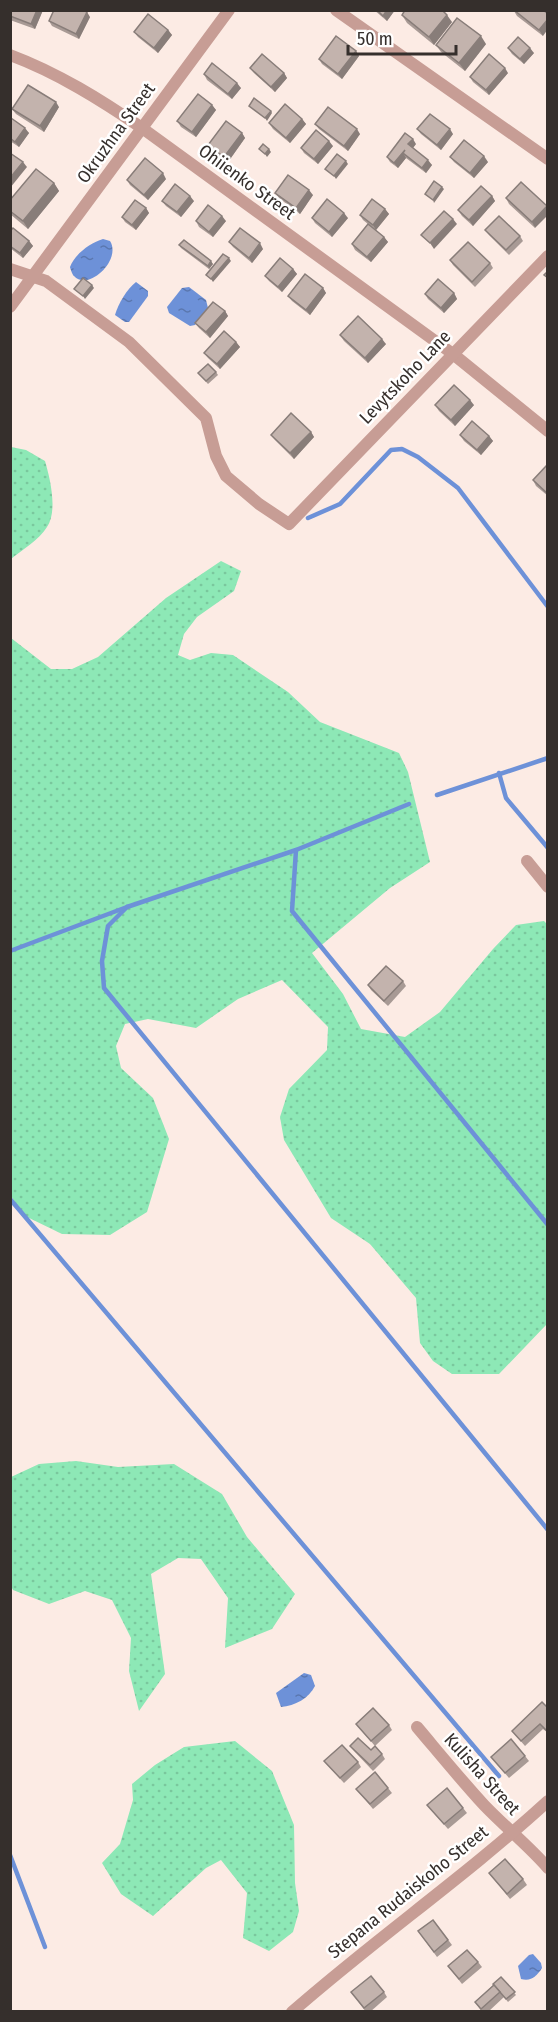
<svg xmlns="http://www.w3.org/2000/svg" width="558" height="2022" font-family="'Fira Sans Condensed',sans-serif">
	<style>
		.grass { fill: url(#grass-dots) }
		.water { fill: url(#water-ripples) }
		.lines { fill: none; stroke-linecap: round; stroke-linejoin: round }
		.stream { stroke: #6d91d8; stroke-width: 4.5 }
		.street { stroke: #c79d95; stroke-width: 12 }
		.wall { fill: #a89a95 }
		.shaded-wall { fill: #887d79 }
		.building { fill: #c3b3ad; stroke: #887d79; stroke-width: 1.5 }
		.labels { text-anchor: middle; dominant-baseline: central; stroke-width: 5; stroke-linejoin: round; paint-order: stroke }
		.street-label { font-size: 18px; fill: #352f2c; stroke: #fff }
	</style>
	<defs>
		<pattern id="grass-dots" width="8" height="8" patternUnits="userSpaceOnUse" patternTransform="scale(1.5)"><rect width="8" height="8" fill="#8de8b6"/><path d="M2 2h.1M6 6h.1" fill="none" stroke="#7ac79d" stroke-width="1.8" stroke-linecap="round"/></pattern>
		<pattern id="water-ripples" width="26" height="14" patternUnits="userSpaceOnUse" patternTransform="scale(1.5)"><rect width="26" height="14" fill="#6d91d8"/><path d="M2 4q2-2 4 0t4 0M15 11q2-2 4 0t4 0" fill="none" stroke="#5a77af"/></pattern>
	</defs>
	<rect width="100%" height="100%" fill="#fcebe4"/>
	<g class="grass">
		<path d="M11,447L26,450L45,461C50,478 58,511 47,527C39,540 22,550 11,559Z"/>
		<polygon points="221,561 241,571 234,591 197,617 184,634 178,655 190,660 211,653 233,655 288,692 320,722 399,753 408,772 430,862 390,888 312,953 343,994 361,1029 405,1037 440,1012 493,949 516,925 544,921 547,924 547,1324 499,1374 452,1374 433,1361 420,1343 416,1298 370,1244 331,1218 284,1140 280,1117 289,1089 327,1050 328,1027 282,980 238,999 196,1028 148,1019 125,1024 116,1046 121,1068 153,1098 169,1139 147,1212 110,1235 62,1234 23,1215 11,1196 11,638 51,669 72,669 98,657 166,598"/>
		<polygon points="76,1461 118,1467 174,1464 222,1494 247,1537 295,1594 272,1629 225,1648 228,1598 201,1559 178,1558 151,1574 165,1674 139,1711 129,1671 131,1638 112,1600 85,1591 49,1604 13,1590 11,1586 11,1477 39,1464"/>
		<polygon points="235,1741 272,1771 294,1825 295,1883 299,1911 293,1932 269,1951 243,1938 247,1893 221,1860 206,1868 153,1916 121,1894 102,1863 120,1844 133,1800 132,1784 155,1765 184,1747"/>
	</g>
	<g class="water">
		<path d="M103,239L110,241C122,260 88,292 74,276C73,276 70,268 70,267C75,254 90,243 103,239Z"/>
		<path d="M136,282L148,291V296L129,322H125L115,315C118,304 127,289 136,282Z"/>
		<polygon points="189,287 206,300 208,308 195,325 190,326 169,313 167,307 182,288"/>
		<path d="M304,1673L311,1675L315,1686C309,1698 295,1706 281,1707L276,1693Z"/>
		<path d="M533,1954L541,1963L542,1968C537,1976 531,1982 521,1979L518,1966L529,1955Z"/>
	</g>
	<g class="lines">
		<g class="stream">
			<polyline points="308,518 340,504 391,450 402,449 418,457 458,488 548,607"/>
			<polyline points="499,773 506,798 548,848"/>
			<polyline points="437,795 548,758"/>
			<polyline points="296,850 292,911 548,1225"/>
			<polyline points="127,907 108,926 102,961 104,988 548,1530"/>
			<polyline points="10,951 127,907 296,850 409,804"/>
			<polyline points="10,1199 499,1776"/>
			<polyline points="10,1855 45,1947"/>
		</g>
		<g class="street">
			<polyline points="336,10 548,159"/>
			<path d="M10,55C58,73 101,100 142,128L453,354L548,431"/>
			<polyline points="10,269 46,281 129,342 206,418 216,456 226,476 259,504 289,524 548,256"/>
			<polyline points="10,307 229,10"/>
			<polyline points="527,861 548,887"/>
			<path d="M417,1727C439,1753 461,1780 484,1805C505,1827 528,1845 548,1868"/>
			<path d="M292,2012C375,1939 466,1876 548,1801"/>
		</g>
	</g>
	<g class="wall">
		<polygon points="10,10 43,10 35,29 10,20"/>
		<polygon points="374,10 395,10 387,21"/>
		<polygon points="543,10 543,36 517,16 514,11"/>
		<polygon points="402,15 452,22 434,45 407,23"/>
		<polygon points="90,17 79,39 52,26 49,21"/>
		<polygon points="168,30 172,35 158,53 138,37 134,32"/>
		<polygon points="486,44 465,71 441,52 436,45"/>
		<polygon points="508,48 534,53 524,64 512,54"/>
		<polygon points="356,51 359,56 342,79 322,64 319,59"/>
		<polygon points="250,68 284,73 287,78 275,92 254,73"/>
		<polygon points="508,73 489,95 473,82 470,77"/>
		<polygon points="204,74 241,88 232,99 207,80"/>
		<polygon points="212,105 216,110 196,137 181,127 177,121"/>
		<polygon points="59,107 44,132 16,114 12,109"/>
		<polygon points="11,118 29,133 19,147 10,141"/>
		<polygon points="302,119 306,124 290,143 273,129 269,123"/>
		<polygon points="315,124 360,134 348,151 319,129"/>
		<polygon points="417,129 453,134 441,150 421,134"/>
		<polygon points="242,133 245,138 228,162 212,151 208,145"/>
		<polygon points="416,144 413,148 432,165 426,173 406,158 398,168 390,162 387,157"/>
		<polygon points="333,146 318,164 304,153 301,148"/>
		<polygon points="450,157 488,162 474,178 454,162"/>
		<polygon points="166,179 148,200 130,185 127,180"/>
		<polygon points="521,182 535,228 509,204 506,198"/>
		<polygon points="54,183 59,191 28,229 10,214 10,200"/>
		<polygon points="275,193 313,195 300,214 279,198"/>
		<polygon points="492,196 495,201 473,226 462,216 458,210"/>
		<polygon points="162,201 194,201 181,217 166,206"/>
		<polygon points="146,208 149,213 136,230 125,222 122,217"/>
		<polygon points="385,209 389,214 376,230 384,237 388,242 371,262 355,250 352,244 368,224 363,220 360,215"/>
		<polygon points="312,218 348,218 332,237 315,223"/>
		<polygon points="196,221 226,221 213,237 199,227"/>
		<polygon points="485,230 520,236 523,241 509,255 489,235"/>
		<polygon points="10,231 29,241 33,246 23,258 10,248"/>
		<polygon points="229,242 263,249 252,263 233,247"/>
		<polygon points="179,245 213,264 209,269 181,248"/>
		<polygon points="450,260 490,263 493,268 475,287 453,265"/>
		<polygon points="293,269 297,274 282,292 269,281 265,276"/>
		<polygon points="323,288 326,293 310,315 292,301 288,296"/>
		<polygon points="454,293 457,299 444,313 428,299 425,294"/>
		<polygon points="225,311 228,316 210,338 199,328 195,323"/>
		<polygon points="340,335 386,344 368,363 344,341"/>
		<polygon points="236,342 240,347 220,369 208,358 204,353"/>
		<polygon points="216,372 218,375 208,384 198,373"/>
		<polygon points="435,405 474,405 455,426 439,411"/>
		<polygon points="311,432 314,437 294,459 275,440 271,435"/>
		<polygon points="460,435 489,436 493,441 481,455 464,441"/>
		<polygon points="548,464 548,496 536,486 533,480"/>
		<polygon points="403,981 406,986 388,1006 371,990 368,985"/>
		<polygon points="548,1708 548,1733 543,1729 525,1746 512,1731"/>
		<polygon points="356,1724 389,1725 392,1730 375,1746"/>
		<polygon points="350,1746 382,1754 385,1759 373,1771 354,1751"/>
		<polygon points="525,1756 529,1761 509,1778 491,1757"/>
		<polygon points="324,1761 358,1762 361,1767 344,1783"/>
		<polygon points="388,1788 392,1793 373,1809 356,1789"/>
		<polygon points="427,1805 463,1808 467,1813 448,1829"/>
		<polygon points="489,1873 523,1879 527,1885 510,1899"/>
		<polygon points="433,1920 452,1945 437,1957 418,1931"/>
		<polygon points="478,1962 482,1967 462,1984 448,1966"/>
		<polygon points="501,1977 516,1995 508,2002 504,1997 488,2012 482,2012 475,2002 493,1985"/>
		<polygon points="351,1992 384,1992 387,1997 370,2012 366,2012"/>
	</g>
	<g class="shaded-wall">
		<polygon points="37,10 43,10 35,29 31,24"/>
		<polygon points="387,10 395,10 387,21 383,16"/>
		<polygon points="87,12 90,17 79,39 76,34"/>
		<polygon points="447,15 452,22 434,45 429,37"/>
		<polygon points="548,19 548,29 543,36 539,30"/>
		<polygon points="168,30 172,35 158,53 154,48"/>
		<polygon points="481,36 486,44 465,71 459,63"/>
		<polygon points="530,48 534,53 524,64 520,59"/>
		<polygon points="356,51 359,56 342,79 338,74"/>
		<polygon points="505,68 508,73 489,95 486,90"/>
		<polygon points="284,73 287,78 275,92 271,87"/>
		<polygon points="237,83 241,88 232,99 228,94"/>
		<polygon points="56,102 59,107 44,132 40,126"/>
		<polygon points="212,105 216,110 196,137 192,132"/>
		<polygon points="271,111 272,113 267,121 265,118"/>
		<polygon points="302,119 306,124 290,143 286,138"/>
		<polygon points="25,128 29,133 19,147 15,142"/>
		<polygon points="357,129 360,134 348,151 344,146"/>
		<polygon points="450,129 453,134 441,150 437,145"/>
		<polygon points="242,133 245,138 228,162 224,157"/>
		<polygon points="413,139 416,144 412,149 408,144"/>
		<polygon points="329,141 333,146 318,164 314,159"/>
		<polygon points="269,149 271,152 267,157 265,154"/>
		<polygon points="405,150 403,153 406,158 398,168 394,163"/>
		<polygon points="484,156 488,162 474,178 470,173"/>
		<polygon points="428,160 432,165 426,173 422,168"/>
		<polygon points="346,161 348,164 336,179 334,176"/>
		<polygon points="23,162 27,167 10,188 10,178"/>
		<polygon points="163,173 166,179 148,200 144,195"/>
		<polygon points="54,183 59,191 28,229 23,221"/>
		<polygon points="442,187 444,189 434,203 433,200"/>
		<polygon points="309,190 313,195 300,214 296,208"/>
		<polygon points="190,196 194,201 181,217 177,212"/>
		<polygon points="492,196 495,201 473,226 469,220"/>
		<polygon points="547,206 548,215 535,228 532,222"/>
		<polygon points="146,208 149,213 136,230 132,225"/>
		<polygon points="385,209 389,214 376,230 373,225"/>
		<polygon points="344,213 348,218 332,237 329,232"/>
		<polygon points="222,216 226,221 213,237 209,232"/>
		<polygon points="453,219 457,224 434,249 430,243"/>
		<polygon points="384,237 388,242 371,262 367,257"/>
		<polygon points="29,241 33,246 23,258 20,253"/>
		<polygon points="260,243 263,249 252,263 249,258"/>
		<polygon points="229,258 231,261 213,282 211,279"/>
		<polygon points="211,261 213,264 209,269 208,266"/>
		<polygon points="293,269 297,274 282,292 278,287"/>
		<polygon points="92,285 94,288 85,299 83,296"/>
		<polygon points="323,288 326,293 310,315 306,310"/>
		<polygon points="454,293 457,299 444,313 441,308"/>
		<polygon points="225,311 228,316 210,338 206,332"/>
		<polygon points="382,339 386,344 368,363 365,358"/>
		<polygon points="236,342 240,347 220,369 217,364"/>
		<polygon points="470,400 474,405 455,426 451,420"/>
		<polygon points="311,432 314,437 294,459 290,453"/>
		<polygon points="489,436 493,441 481,455 477,450"/>
	</g>
	<g class="building">
		<polygon points="10,10 37,10 31,24 10,16"/>
		<polygon points="54,10 83,10 87,12 76,34 49,21"/>
		<polygon points="377,10 387,10 383,16"/>
		<polygon points="405,10 442,10 447,15 429,37 402,15"/>
		<polygon points="514,10 543,10 548,14 548,19 539,30"/>
		<polygon points="148,14 168,30 154,48 134,32"/>
		<polygon points="457,18 481,36 459,63 436,45"/>
		<polygon points="336,36 356,51 338,74 319,59"/>
		<polygon points="518,37 530,48 520,59 508,48"/>
		<polygon points="262,54 284,73 271,87 250,68"/>
		<polygon points="489,54 505,68 486,90 470,77"/>
		<polygon points="212,63 237,83 228,94 204,74"/>
		<polygon points="28,85 56,102 40,126 12,109"/>
		<polygon points="198,94 212,105 192,132 177,121"/>
		<polygon points="254,98 271,111 265,118 249,106"/>
		<polygon points="285,104 302,119 286,138 269,123"/>
		<polygon points="328,107 357,129 344,146 315,124"/>
		<polygon points="430,114 450,129 437,145 417,129"/>
		<polygon points="11,118 25,128 15,142 10,138"/>
		<polygon points="226,121 242,133 224,157 208,145"/>
		<polygon points="316,130 329,141 314,159 301,148"/>
		<polygon points="405,133 413,139 408,144 428,160 422,168 403,153 405,150 394,163 387,157"/>
		<polygon points="464,140 484,156 470,173 450,157"/>
		<polygon points="263,144 269,149 265,154 259,149"/>
		<polygon points="10,153 23,162 10,178"/>
		<polygon points="337,154 346,161 334,176 325,169"/>
		<polygon points="145,158 163,173 144,195 127,180"/>
		<polygon points="36,169 54,183 23,221 10,211 10,200"/>
		<polygon points="288,175 309,190 296,208 275,193"/>
		<polygon points="434,181 442,187 433,200 425,194"/>
		<polygon points="521,182 547,206 532,222 506,198"/>
		<polygon points="175,184 190,196 177,212 162,201"/>
		<polygon points="481,186 492,196 469,220 458,210"/>
		<polygon points="327,199 344,213 329,232 312,218"/>
		<polygon points="372,199 385,209 373,225 360,215"/>
		<polygon points="135,200 146,208 132,225 122,217"/>
		<polygon points="208,205 222,216 209,232 196,221"/>
		<polygon points="444,211 453,219 430,243 421,235"/>
		<polygon points="499,216 520,236 506,250 485,230"/>
		<polygon points="368,224 384,237 367,257 352,244"/>
		<polygon points="13,228 29,241 20,253 10,246 10,231"/>
		<polygon points="240,228 260,243 249,258 229,242"/>
		<polygon points="184,240 211,261 208,266 179,245"/>
		<polygon points="468,242 490,263 472,282 450,260"/>
		<polygon points="223,254 229,258 211,279 206,275"/>
		<polygon points="280,258 293,269 278,287 265,276"/>
		<polygon points="548,271 548,278 544,275"/>
		<polygon points="305,274 323,288 306,310 288,296"/>
		<polygon points="83,278 92,285 83,296 74,289"/>
		<polygon points="438,279 454,293 441,308 425,294"/>
		<polygon points="213,302 225,311 206,332 195,323"/>
		<polygon points="358,316 382,339 365,358 340,335"/>
		<polygon points="224,331 236,342 217,364 204,353"/>
		<polygon points="208,364 216,372 206,381 198,373"/>
		<polygon points="454,385 470,400 451,420 435,405"/>
		<polygon points="291,413 311,432 290,453 271,435"/>
		<polygon points="472,421 489,436 477,450 460,435"/>
		<polygon points="548,464 548,494 533,480"/>
		<polygon points="386,966 403,981 384,1001 368,985"/>
		<polygon points="542,1702 548,1708 548,1732 540,1724 521,1741 512,1731"/>
		<polygon points="373,1708 389,1725 371,1741 356,1724"/>
		<polygon points="358,1738 371,1750 375,1746 382,1754 370,1765 350,1746"/>
		<polygon points="511,1739 525,1756 505,1773 491,1757"/>
		<polygon points="342,1745 358,1762 340,1778 324,1761"/>
		<polygon points="375,1772 388,1788 370,1804 356,1789"/>
		<polygon points="447,1788 463,1808 444,1824 427,1805"/>
		<polygon points="505,1859 523,1879 507,1894 489,1873"/>
		<polygon points="433,1920 448,1940 434,1952 418,1931"/>
		<polygon points="467,1950 478,1962 459,1979 448,1966"/>
		<polygon points="371,1976 384,1992 364,2008 351,1992"/>
		<polygon points="501,1977 515,1992 506,1999 493,1984"/>
		<polygon points="494,1985 500,1992 481,2009 475,2002"/>
	</g>
	<g class="labels">
		<g class="street-label">
			<text transform="translate(116 133) rotate(-54)">Okruzhna Street</text>
			<text transform="translate(247 182) rotate(36)">Ohiienko Street</text>
			<text transform="translate(405 377) rotate(-46)">Levytskoho Lane</text>
			<text transform="translate(482 1774) rotate(48)">Kulisha Street</text>
			<text transform="translate(408 1892) rotate(-39)">Stepana Rudaiskoho Street</text>
		</g>
	</g>
	<rect width="558" height="2022" fill="none" stroke="#352f2c" stroke-width="24"/>
	<path d="M348 45v9h108v-9" fill="none" stroke="#352f2c" stroke-width="3"/>
	<text x="357" y="45" font-size="18" fill="#352f2c" stroke="#ffffff" stroke-width="4.5" paint-order="stroke">50 m</text>
</svg>
